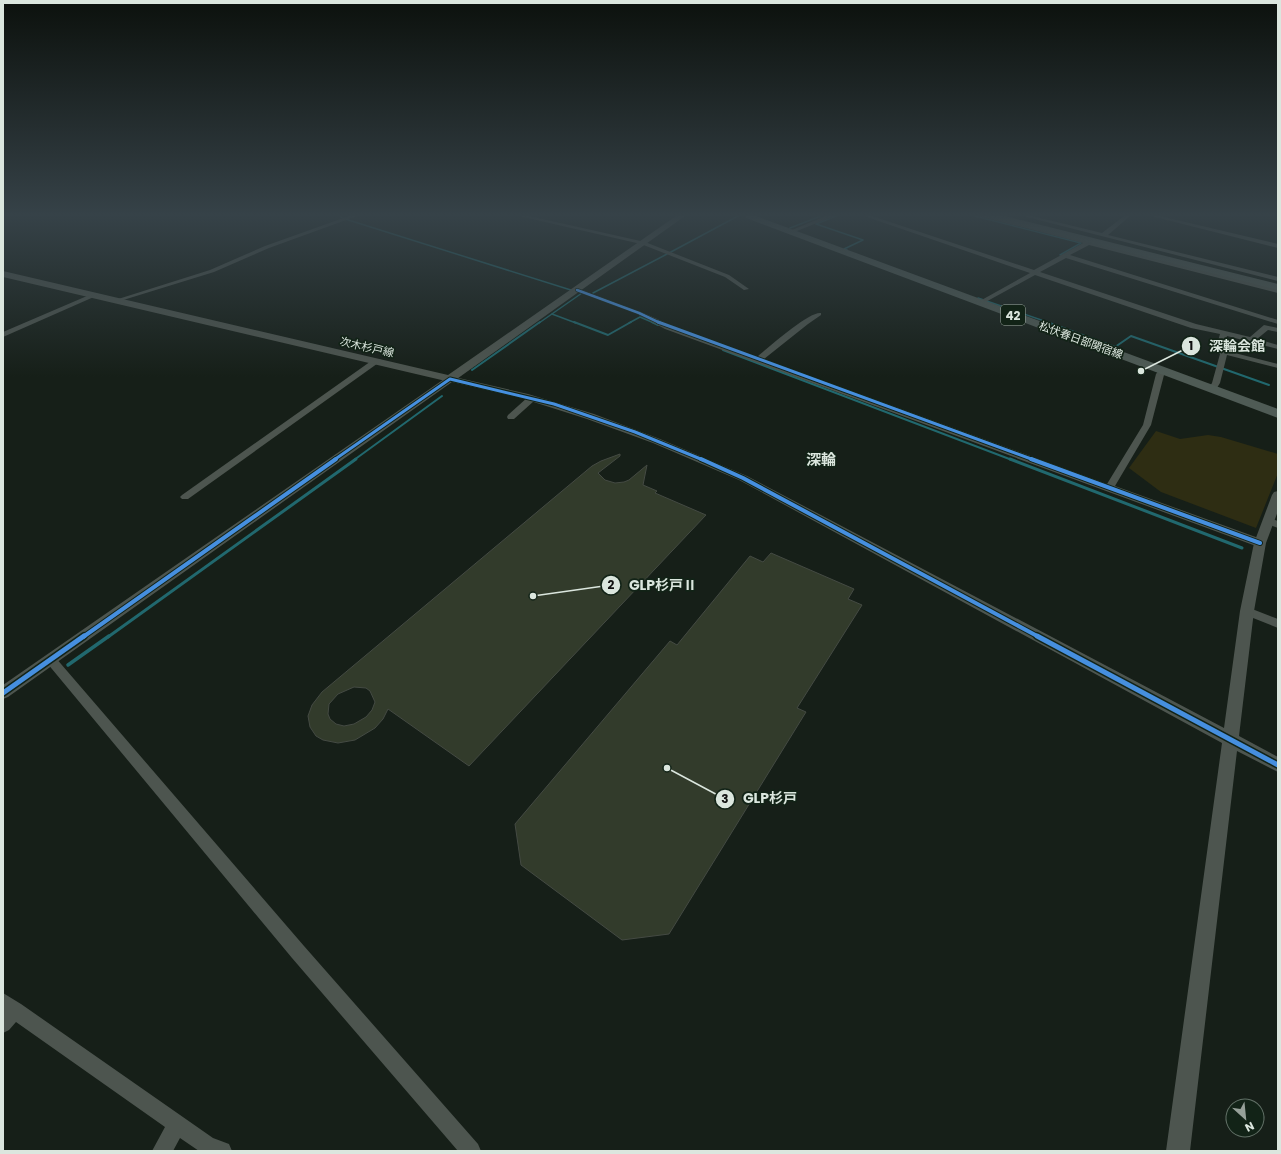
<svg xmlns="http://www.w3.org/2000/svg" width="1281" height="1154" font-family="Poppins,'Noto Sans JP',sans-serif">
	<style>
		.green { fill: #2e2d13 }
		.lines { fill: none; stroke-linecap: round; stroke-linejoin: round }
		.stream-far3 { stroke: #21686e; stroke-width: 1.5 }
		.stream-far2 { stroke: #21686e; stroke-width: 2 }
		.stream-far1 { stroke: #21686e; stroke-width: 3 }
		.stream { stroke: #21686e; stroke-width: 3.5 }
		.building { fill: #323b2b; stroke: #444a43; fill-rule: evenodd }
		.minor { fill: #4d554f; fill-rule: evenodd }
		.tertiary { fill: #4d554f; fill-rule: evenodd }
		.secondary { fill: #4d554f; fill-rule: evenodd }
		.primary { fill: #4f5b55; fill-rule: evenodd }
		.trunk { fill: #4e5a54; fill-rule: evenodd }
		.cycleway-far3-casing { stroke: #122317; stroke-width: 4 }
		.cycleway-far2-casing { stroke: #122317; stroke-width: 5 }
		.cycleway-far1-casing { stroke: #122317; stroke-width: 6 }
		.cycleway-casing { stroke: #122317; stroke-width: 8 }
		.cycleway-far3 { stroke: #468fdf; stroke-width: 2.5 }
		.cycleway-far2 { stroke: #468fdf; stroke-width: 3 }
		.cycleway-far1 { stroke: #468fdf; stroke-width: 4 }
		.cycleway { stroke: #468fdf; stroke-width: 5 }
		.labels { text-anchor: middle; dominant-baseline: central; stroke-width: 3.5; stroke-linejoin: round; paint-order: stroke }
		.far-street-label { font-size: 11px; fill: #dbe6de; stroke: #122317 }
		.shield { fill: #122317; stroke: #9faca2; stroke-width: 1 }
		.shield-label { font-size: 12px; font-weight: bold; fill: #dbe6de }
		.quarter-label { font-size: 15px; font-weight: bold; fill: #dbe6de; stroke: #122317 }
		.leader { fill: none; stroke: #dbe6de; stroke-width: 1.5 }
		.callout-dot { fill: #dbe6de; stroke: #122317; stroke-width: 1.5 }
		.mark-label { font-size: 12px; text-anchor: middle; font-weight: bold; fill: #111 }
		.callout-label { font-size: 14px; text-anchor: middle; font-weight: bold; fill: #dbe6de; stroke: #122317; stroke-width: 3.5; stroke-linejoin: round; paint-order: stroke }
	</style>
	<rect width="100%" height="100%" fill="#161f18"/>
	<polygon class="green" points="1156,431 1180,439 1208,435 1221,437 1278,454 1278,473 1256,528 1161,492 1129,468"/>
	<g class="lines">
		<g class="stream-far3">
			<polyline points="340,216 342,218 574,291"/>
			<polyline points="836,216 816,224 863,240 844,249 847,250"/>
			<polyline points="975,216 1081,243 1060,255"/>
			<polyline points="790,228 821,216"/>
			<polyline points="669,253 738,216"/>
			<polyline points="593,293 667,254"/>
			<polyline points="978,298 1050,323"/>
			<polyline points="552,314 576,323"/>
			<polyline points="539,323 582,293"/>
			<polyline points="629,323 640,317 654,323"/>
		</g>
		<g class="stream-far2">
			<polyline points="574,322 608,335 631,322"/>
			<polyline points="652,322 658,325"/>
			<polyline points="1047,322 1115,347 1131,336 1269,385"/>
			<polyline points="723,350 1012,460"/>
			<polyline points="472,370 540,322"/>
			<polyline points="354,460 442,396"/>
		</g>
		<g class="stream-far1">
			<polyline points="1010,459 1242,548"/>
			<polyline points="108,637 356,459"/>
		</g>
		<polyline class="stream" points="68,665 109,636"/>
	</g>
	<g class="building">
		<path d="M620,454V456L598,473L605,480L615,483L624,482L629,480L647,465L643,485L657,491L655,493L706,515L469,766L388,709L383,719L375,728L355,740L338,743L323,740L316,736L310,727L308,716L312,705L322,692L592,466L601,461ZM354,687L366,688L370,691L375,702L372,710L366,717L354,724L344,726L336,724L330,719L328,714L329,704L338,694Z"/>
		<polygon points="771,553 854,589 848,599 862,605 797,708 806,712 669,934 622,940 521,865 515,824 670,641 677,645 750,556 763,562"/>
	</g>
	<g class="lines">
		<g class="minor">
			<polygon points="349,216 357,216 269,248 214,272 120,301 115,300 210,270 265,246"/>
			<polygon points="519,216 529,216 645,242 729,275 749,289 744,290 725,277 641,244"/>
			<polygon points="826,216 834,216 792,233 787,232"/>
			<polygon points="864,216 872,216 1034,270 1083,243 979,216 988,216 1278,289 1278,293 1089,245 1070,255 1278,320 1278,324 1066,258 1040,272 1196,324 1250,337 1264,325 1278,328 1278,332 1268,330 1257,339 1278,345 1278,349 1227,336 1223,350 1278,364 1278,368 1227,355 1220,383 1215,391 1209,391 1208,389 1212,383 1220,354 1215,351 1220,334 1191,328 1035,275 982,304 978,304 978,302 1030,273"/>
			<polygon points="1023,216 1032,216 1102,233 1124,216 1130,216 1108,235 1278,277 1278,281"/>
			<polygon points="1151,216 1160,216 1278,244 1278,248"/>
			<path d="M577,288L641,312L671,325L757,357C768,348 809,311 821,313V315L808,324L764,359L1107,484L1143,425L1156,374L1160,369H1166L1167,371L1164,375L1151,425L1115,486L1264,540L1265,543L1264,546H1256L665,329L637,314L575,291V289Z"/>
			<polygon points="94,293 97,295 96,296 3,337 3,332"/>
			<polygon points="374,359 380,359 381,361 188,499 182,499 180,497 182,495"/>
			<polygon points="531,396 534,397 535,399 534,401 514,419 508,419 507,417 508,415 528,397"/>
			<polygon points="1269,518 1278,521 1278,528 1265,523 1264,521"/>
			<polygon points="1247,607 1278,619 1278,628 1243,614 1241,611 1243,608"/>
			<polygon points="51,655 55,657 304,946 478,1144 481,1151 458,1151 292,958 47,663 45,660 47,657"/>
			<polygon points="3,993 21,1004 213,1138 229,1144 232,1151 199,1151 180,1138 173,1151 152,1151 165,1127 16,1022 9,1030 3,1033"/>
		</g>
		<polygon class="tertiary" points="450,376 528,394 594,414 660,439 747,476 1224,728 1240,611 1254,543 1272,495 1274,492 1278,491 1278,511 1266,543 1254,611 1239,736 1278,757 1278,772 1237,751 1190,1151 1166,1151 1222,743 739,480 653,443 587,419 521,398 452,382 8,697 3,699 3,685 447,377"/>
		<polygon class="secondary" points="676,216 685,216 454,381 450,382 3,277 3,271 448,375"/>
		<polygon class="primary" points="745,216 756,216 1278,409 1278,418 746,218"/>
		<polygon class="trunk" points="990,216 1005,216 1278,284 1278,290 992,218"/>
		<g class="cycleway-far3-casing">
			<polyline id="cycleway-far3" points="577,290 639,313 660,323"/>
		</g>
		<g class="cycleway-far2-casing">
			<g id="cycleway-far2">
				<polyline points="658,322 1034,460"/>
				<polyline points="334,460 450,379 554,404 635,432 703,460"/>
			</g>
		</g>
		<g class="cycleway-far1-casing">
			<g id="cycleway-far1">
				<polyline points="701,459 743,478 1039,637"/>
				<polyline points="1031,459 1260,543"/>
				<polyline points="83,637 336,459"/>
			</g>
		</g>
		<g class="cycleway-casing">
			<g id="cycleway">
				<polyline points="1037,636 1278,765"/>
				<polyline points="3,693 84,636"/>
			</g>
		</g>
		<use href="#cycleway-far3" class="cycleway-far3"/>
		<use href="#cycleway-far2" class="cycleway-far2"/>
		<use href="#cycleway-far1" class="cycleway-far1"/>
		<use href="#cycleway" class="cycleway"/>
	</g>
	<linearGradient id="sky" x2="0" y2="1"><stop stop-color="#0c110d"/><stop offset="0.57" stop-color="#364248"/><stop offset="1" stop-color="#364248" stop-opacity="0"/></linearGradient>
	<rect width="1281" height="377" fill="url(#sky)"/>
	<g class="labels">
		<g class="far-street-label">
			<text transform="translate(1081 340) rotate(20)">松伏春日部関宿線</text>
			<text transform="translate(367 347) rotate(13)">次木杉戸線</text>
		</g>
		<rect class="shield" x="1001" y="305" width="24" height="20" rx="3"/>
		<g class="shield-label">
			<text x="1013" y="315">42</text>
		</g>
		<g class="quarter-label">
			<text x="821" y="459">深輪</text>
		</g>
	</g>
	<path class="leader" d="M1141 371L1191 346M533 596L611 585M667 768L725 799"/>
	<g class="callout-dot">
		<circle cx="1141" cy="371" r="4"/>
		<circle cx="533" cy="596" r="4"/>
		<circle cx="667" cy="768" r="4"/>
		<circle cx="1191" cy="346" r="10"/>
		<circle cx="611" cy="585" r="10"/>
		<circle cx="725" cy="799" r="10"/>
	</g>
	<g class="mark-label">
		<text x="1191" y="350">1</text>
		<text x="611" y="589">2</text>
		<text x="725" y="803">3</text>
	</g>
	<g class="callout-label">
		<text x="1237" y="351">深輪会館</text>
		<text x="663" y="590">GLP杉戸Ⅱ</text>
		<text x="770" y="803">GLP杉戸</text>
	</g>
	<rect width="1281" height="1154" fill="none" stroke="#dbe6de" stroke-width="8"/>
	<g transform="translate(1245 1118) rotate(153)"><circle r="19" fill="#122317" stroke="#627167"/>
	<path d="M0-3L7 15L0 10L-7 15Z" fill="#96a099"/>
	<text y="-6" font-size="11" font-weight="bold" text-anchor="middle" fill="#dbe6de">N</text>
	</g>
</svg>
